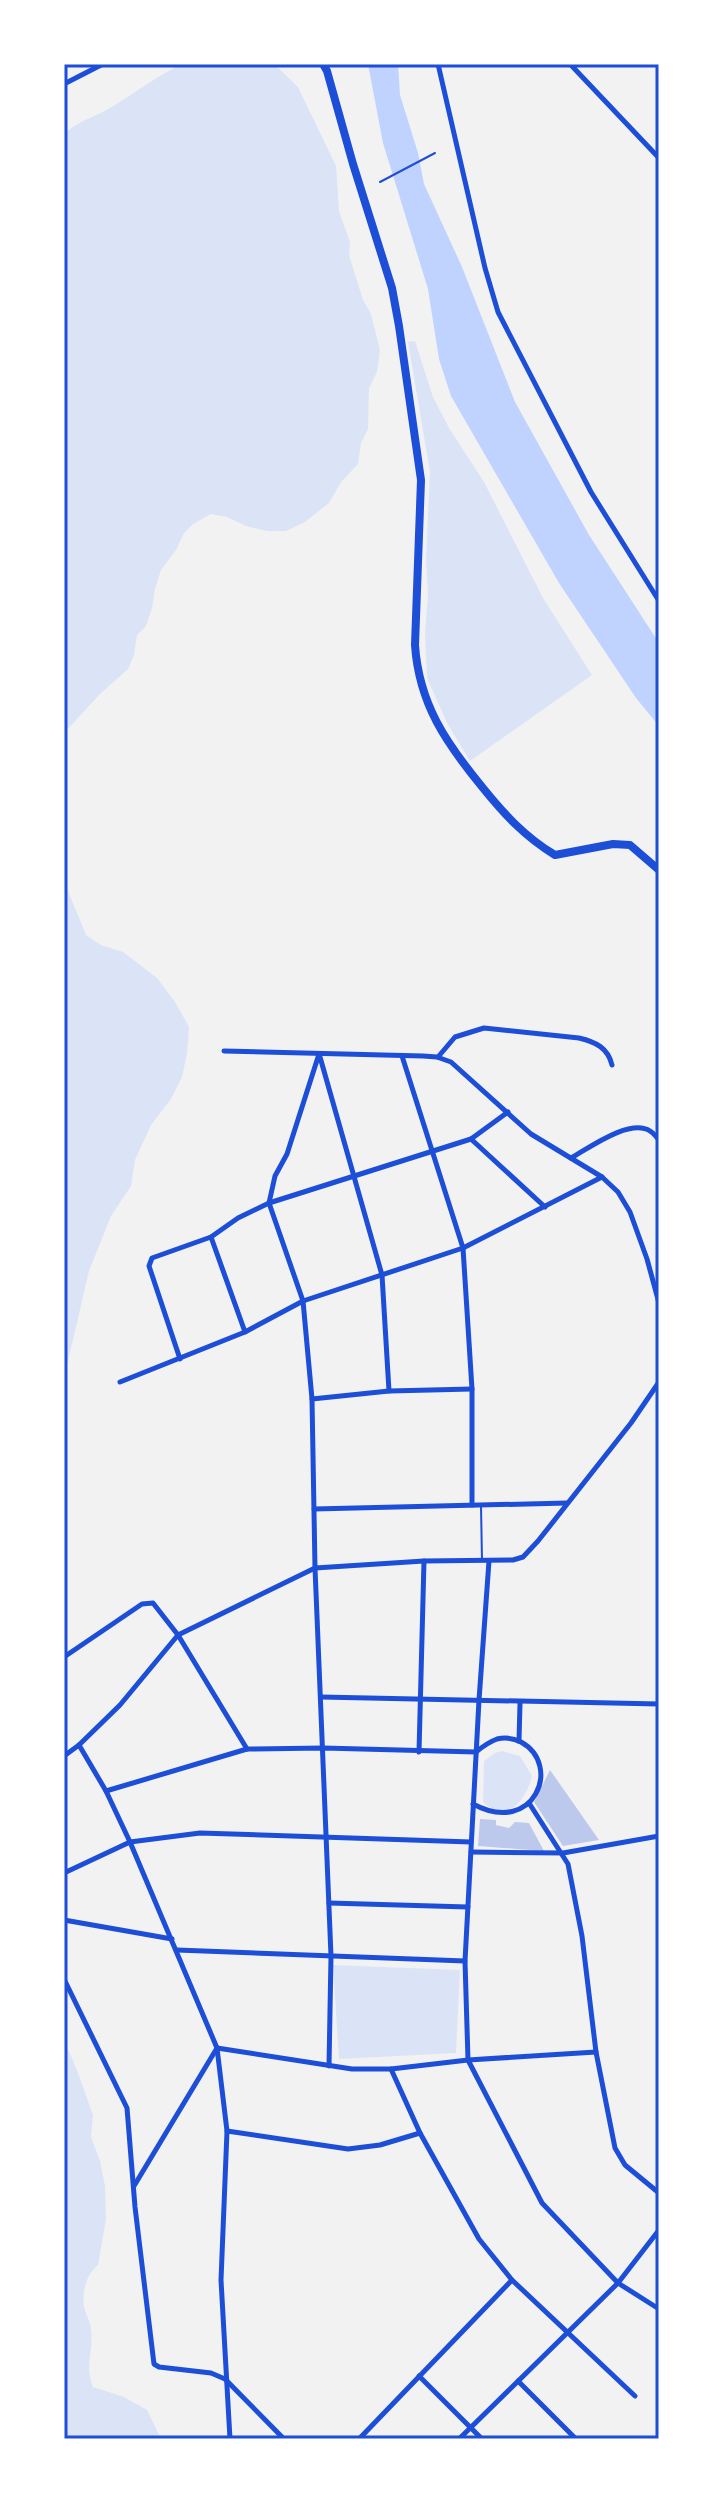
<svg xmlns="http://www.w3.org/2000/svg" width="723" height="2503" font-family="Manrope,sans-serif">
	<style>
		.green { fill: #dbe4f7 }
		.water { fill: #bfd3fe }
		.building { fill: #bdc9ec }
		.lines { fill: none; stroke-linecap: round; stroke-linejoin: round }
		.path { stroke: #1d4ed8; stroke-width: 2 }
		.service { stroke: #1d4ed8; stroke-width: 2 }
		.minor { stroke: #1d4ed8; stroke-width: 5 }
		.primary { stroke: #1d4ed8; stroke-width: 8 }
		.neatline { fill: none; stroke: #1d4ed8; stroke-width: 3 }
	</style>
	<rect width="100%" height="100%" fill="#f2f2f2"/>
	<g class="green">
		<path d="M181,64H274L298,87L336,166L339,211L350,242L349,255L363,300L371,314L380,350L377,372L369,388L368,429L361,443L358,464L341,482L329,503L305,522L286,531H267L246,526L227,517L211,514L193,524L184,533L176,550L161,570L155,589L152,608L146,626L137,635L134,655L128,669L100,694L64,733V134C79,120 98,116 115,105C137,91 158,76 181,64Z"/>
		<polygon points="415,341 433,397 449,428 484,482 543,598 592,675 470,761 447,723 427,678 425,636 428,593 426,559 430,472 408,342"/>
		<polygon points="64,881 86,935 101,945 123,952 157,978 175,1002 189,1027 187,1054 182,1077 171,1099 151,1125 135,1160 131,1186 111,1216 89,1271 64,1378"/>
		<path d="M502,1751L520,1756L532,1776C527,1799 507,1825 483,1802L484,1761L495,1753Z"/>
		<polygon points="333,1965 460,1970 456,2053 339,2059"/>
		<path d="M64,2041L75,2065L93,2115L91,2137L100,2161L105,2186L106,2219L98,2265C86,2275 82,2291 84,2306C85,2314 91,2322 91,2330C94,2352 84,2365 93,2387L124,2397L147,2410L161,2439H64Z"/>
	</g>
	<polygon class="water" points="368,64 398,64 400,95 418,153 424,184 462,267 515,402 589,535 659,643 659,726 636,698 559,583 451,396 439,359 428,289 383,143"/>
	<g class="building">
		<polygon points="550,1770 599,1840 563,1846 534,1802"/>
		<polygon points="480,1819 496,1820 496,1825 509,1828 515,1822 529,1823 544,1851 478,1846"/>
	</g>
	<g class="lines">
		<polyline class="path" points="380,182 435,153"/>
		<polyline class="service" points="481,1506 482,1560"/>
		<g class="minor">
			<polyline points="438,64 485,268 498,312 591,492 659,601"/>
			<polyline points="570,64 659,158"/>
			<polyline points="64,84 103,64"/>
			<polyline points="224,1051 423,1056 437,1057 451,1062 531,1134 602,1177 618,1192 630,1212 647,1259 659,1303"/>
			<polyline points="319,1054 287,1154 275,1176 269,1203 303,1301 312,1399 315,1568 331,1956 329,2066"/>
			<polyline points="402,1056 463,1248 472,1389 472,1505"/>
			<polyline points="320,1057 382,1275 389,1391"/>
			<path d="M438,1057L455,1037L484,1028L579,1038C596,1042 608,1048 612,1065"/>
			<polyline points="471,1139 545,1207"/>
			<path d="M571,1158C589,1148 630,1118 650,1131C654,1133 656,1137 659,1140"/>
			<polyline points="211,1237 245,1332"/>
			<polyline points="180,1359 149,1266 152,1258 211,1237 238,1218 269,1203 471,1139 508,1112"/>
			<polyline points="120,1382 245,1332 303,1301 463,1248 602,1177"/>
			<polyline points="312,1399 389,1391 472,1389"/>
			<polyline points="314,1509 567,1503"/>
			<polyline points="489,1561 479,1700 465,1961 468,2060 542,2203 618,2283 659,2309"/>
			<polyline points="64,1657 142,1604 153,1603 178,1635 247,1749"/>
			<polyline points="321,1697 659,1704"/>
			<polyline points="519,1741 520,1703"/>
			<polyline points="79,1745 106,1791 130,1842 217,2048 227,2131 221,2280 230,2439"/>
			<polyline points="419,1752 424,1561"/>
			<polyline points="64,1756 79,1745 120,1705 178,1635 315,1568 424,1561 513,1560 523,1557 538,1541 631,1423 659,1382"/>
			<path d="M106,1791L247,1749L323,1748L476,1752C482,1747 489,1742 497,1739C505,1737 513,1738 521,1742C563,1765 534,1837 473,1804"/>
			<polyline points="529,1803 568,1864 582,1936 596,2052 615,2148 625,2165 659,2193"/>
			<polyline points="471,1852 563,1853 659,1836"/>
			<polyline points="64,1873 130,1842 200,1833 471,1842"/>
			<polyline points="329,1903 468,1907"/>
			<polyline points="64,1920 172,1939"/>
			<polyline points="177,1950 465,1961"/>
			<polyline points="64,1979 127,2108 135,2207 154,2364 159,2367 211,2373 225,2379 284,2439"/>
			<polyline points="391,2069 420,2133 479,2239 512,2280 635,2396"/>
			<polyline points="227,2131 348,2149 380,2145 420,2133"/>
			<polyline points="134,2186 217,2048 352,2069 391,2069 468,2060 596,2052"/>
			<polyline points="419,2376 482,2439"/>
			<polyline points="518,2381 574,2437"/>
			<polyline points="359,2439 512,2280"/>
			<polyline points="459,2439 618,2283 659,2230"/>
		</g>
		<path class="primary" d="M323,64L327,71L353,164L392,288L399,326L421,480L415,645C419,704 446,743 483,788C504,814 525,837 555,855L613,844L630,845L659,870"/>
	</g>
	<rect width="723" height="2503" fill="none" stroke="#ffffff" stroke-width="132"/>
	<rect x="66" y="66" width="591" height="2371" class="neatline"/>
</svg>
